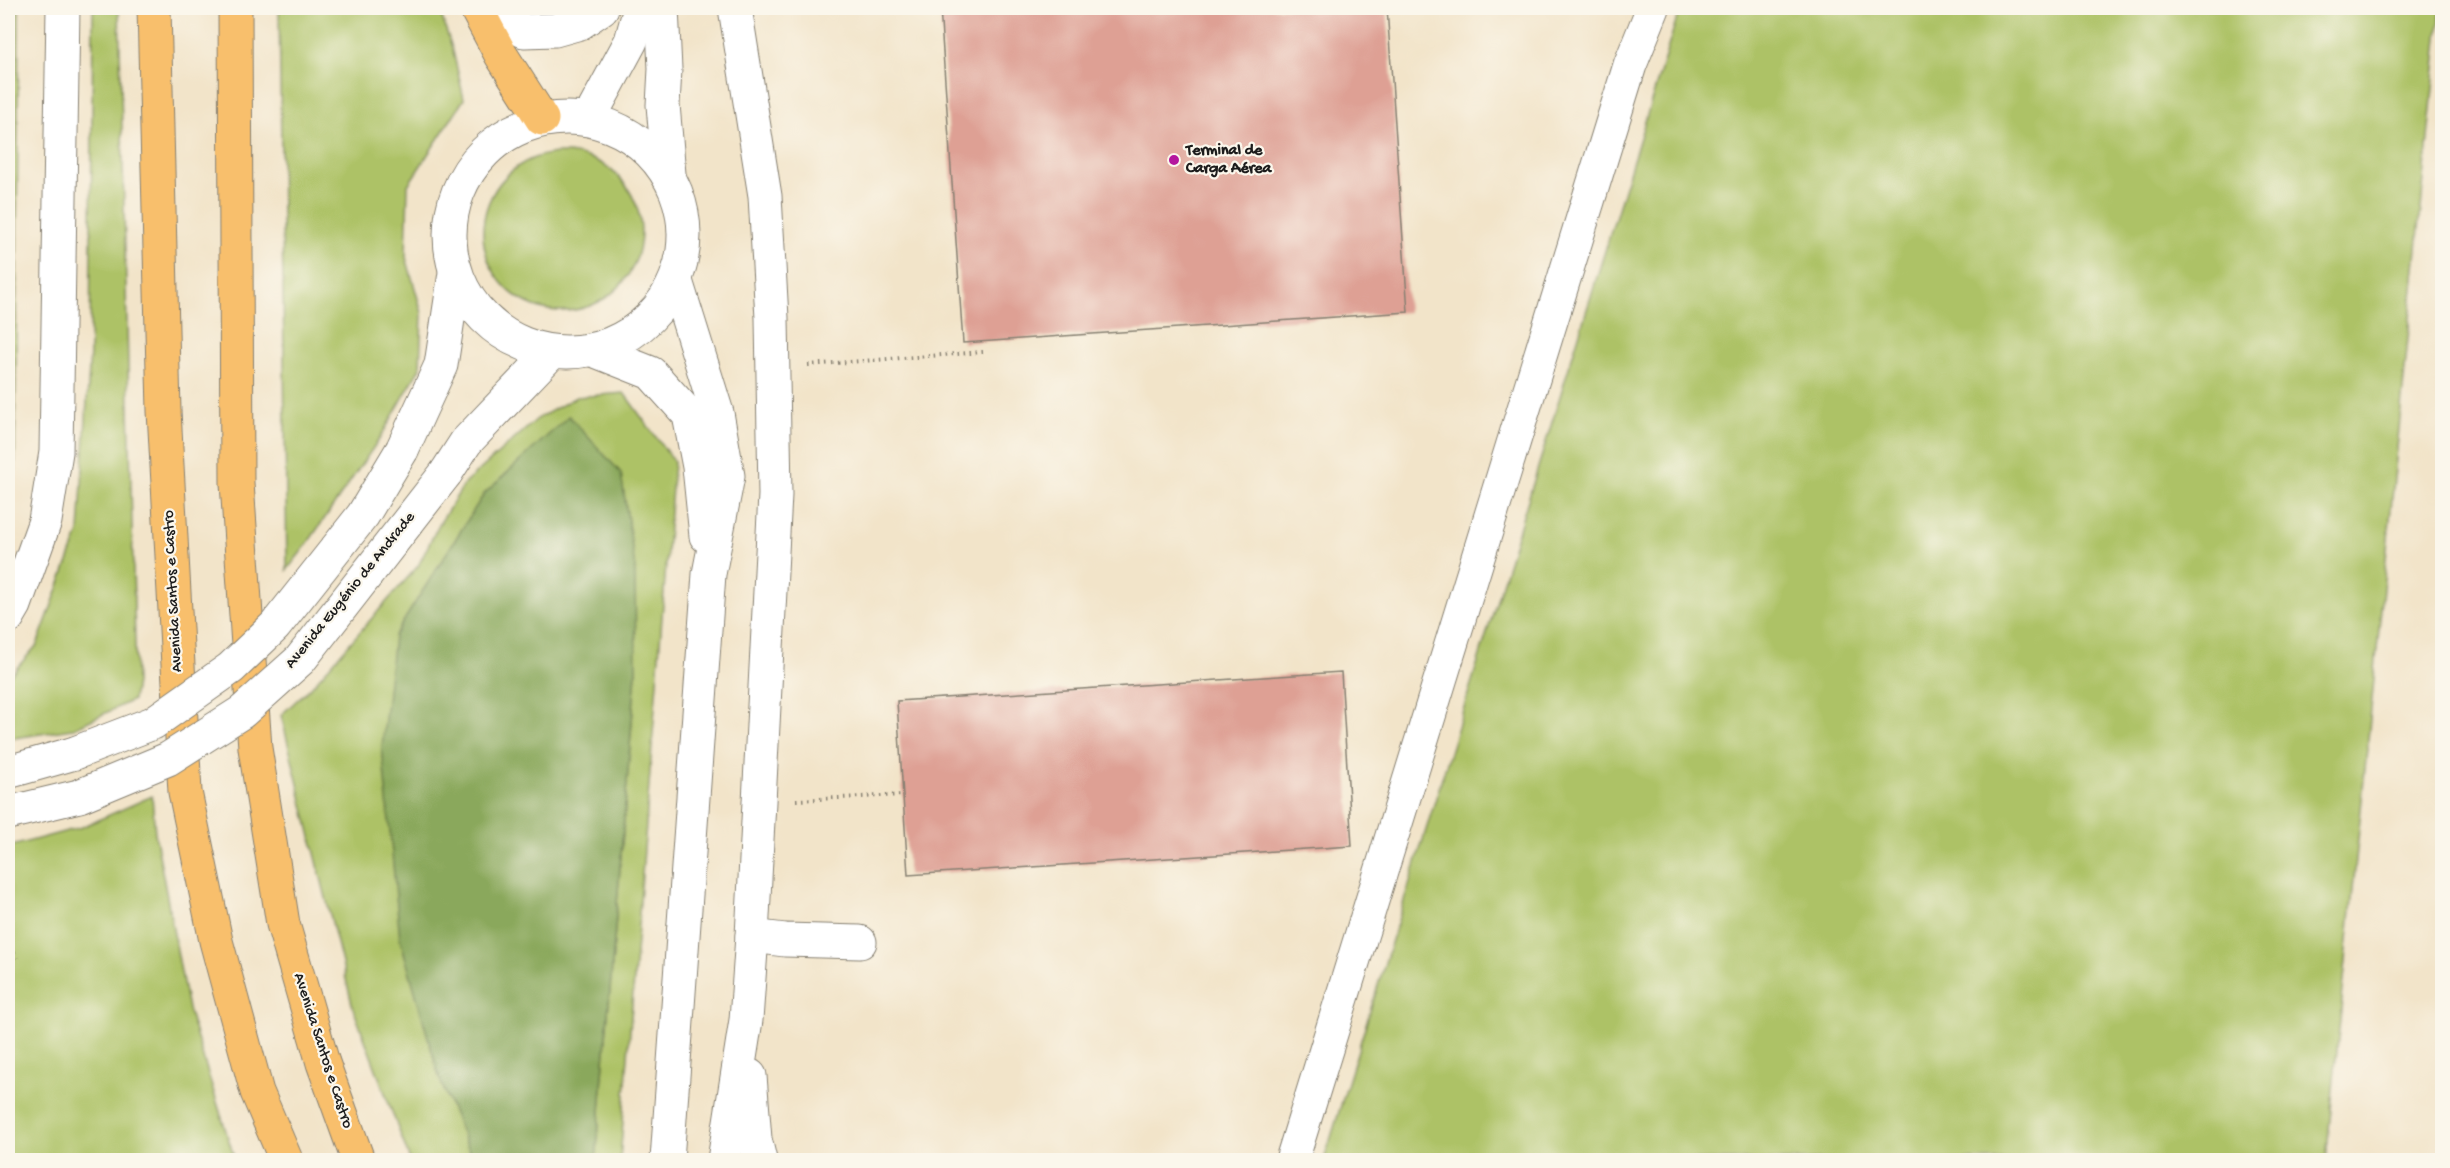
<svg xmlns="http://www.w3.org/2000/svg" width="2450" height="1168" font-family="'Gochi Hand',sans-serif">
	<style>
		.green { fill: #adc266; stroke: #646f41; stroke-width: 1.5 }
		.forest { fill: #8aa85b; stroke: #53623c; stroke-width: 1.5 }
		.building { fill: #dea094 }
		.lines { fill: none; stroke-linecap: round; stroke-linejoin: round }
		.minor-casing { stroke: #878072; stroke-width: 35 }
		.major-casing { stroke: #878072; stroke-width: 35 }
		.path { stroke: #878072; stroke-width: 4; stroke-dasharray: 1.5 4.5; stroke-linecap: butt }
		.minor { stroke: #fff; stroke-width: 33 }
		.major { stroke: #f8bf6c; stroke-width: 33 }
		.minor-bridge-casing { stroke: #878072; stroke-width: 35; stroke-linecap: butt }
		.minor-bridge { stroke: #fff; stroke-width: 33 }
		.poi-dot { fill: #b5179e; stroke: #fbf7ec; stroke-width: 2 }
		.labels { text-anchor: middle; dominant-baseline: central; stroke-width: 4.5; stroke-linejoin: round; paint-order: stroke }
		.poi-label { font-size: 16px; font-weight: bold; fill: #1c1c1c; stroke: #fbf7ec; text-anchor: start }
		.street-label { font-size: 16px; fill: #1c1c1c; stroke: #fbf7ec }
	</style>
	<rect width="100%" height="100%" fill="#fbf7ec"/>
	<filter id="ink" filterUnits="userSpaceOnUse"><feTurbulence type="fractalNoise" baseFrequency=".0167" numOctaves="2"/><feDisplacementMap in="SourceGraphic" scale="12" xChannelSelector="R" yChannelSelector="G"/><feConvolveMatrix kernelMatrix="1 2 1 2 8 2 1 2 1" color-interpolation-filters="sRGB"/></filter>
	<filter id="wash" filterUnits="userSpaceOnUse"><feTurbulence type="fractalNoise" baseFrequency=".008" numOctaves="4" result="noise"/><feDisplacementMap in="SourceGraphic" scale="24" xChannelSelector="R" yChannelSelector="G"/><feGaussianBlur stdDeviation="1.35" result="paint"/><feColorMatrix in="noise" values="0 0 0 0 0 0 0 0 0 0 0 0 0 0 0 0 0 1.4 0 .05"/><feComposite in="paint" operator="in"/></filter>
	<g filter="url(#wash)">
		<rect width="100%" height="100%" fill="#f2e4c9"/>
		<g class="green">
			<polygon points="8,8 19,8 15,468 8,515"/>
			<polygon points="93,8 119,8 136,683 133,700 72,729 8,739 8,678 37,645 79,532 90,352"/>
			<polygon points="279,8 439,8 453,51 464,99 408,185 406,257 422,313 420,368 380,438 305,547 287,570"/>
			<polygon points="506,8 579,8 550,17"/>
			<polygon points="1680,8 2441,8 2326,1160 1324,1160"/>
			<circle cx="562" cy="232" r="79"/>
			<polygon points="624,393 674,462 620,1160 596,1160 636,673 621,473 568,417 476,1160 410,1160 353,1008 281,715 312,686 418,566 438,526 465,483 537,419 576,397"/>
			<polygon points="152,796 155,833 188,1009 235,1160 8,1160 8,847 82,827"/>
		</g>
		<polygon class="forest" points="569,416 621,473 635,567 636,673 596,1160 473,1160 440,1080 400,938 382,747 394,636 484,494"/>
		<g id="blocks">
			<g class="building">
				<polygon points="940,8 1387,8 1408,312 963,343"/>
				<polygon points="1341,672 1352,846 908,875 897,701"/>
			</g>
		</g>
	</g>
	<g filter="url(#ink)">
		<use href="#blocks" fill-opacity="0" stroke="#878072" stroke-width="1.5"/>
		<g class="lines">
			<g class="minor-casing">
				<g id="minor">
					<polyline points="483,8 524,31 555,30 580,23 602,8"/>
					<polyline points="662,8 665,69 663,105 669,174"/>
					<circle cx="567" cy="235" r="117"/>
					<polyline points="589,119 631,41 640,8"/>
					<polyline points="593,350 651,373 689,415 699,467 706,536"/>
					<polyline points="402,450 441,365 455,273"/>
					<polyline points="446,473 466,442 552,352"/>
					<polyline points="8,617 15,605 45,521 56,452 63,8"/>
					<polyline points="8,772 75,753"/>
					<polyline points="8,813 79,796"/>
					<polyline points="752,936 785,940 860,942"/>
					<polyline points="750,1076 755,1139 760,1160"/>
					<polyline points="667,1160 709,574 728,476 717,413 676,281"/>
					<polyline points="724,1160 746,1020 752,936 775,495 772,318 765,196 735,8"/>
					<polyline points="1292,1160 1630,65 1653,8"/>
				</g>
			</g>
			<g class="major-casing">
				<g id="major">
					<polyline points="154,8 164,411 185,792 216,941 257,1092 286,1160"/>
					<polyline points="235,8 237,483 255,748 283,924 323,1063 358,1160"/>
					<polyline points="476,8 501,55 542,119"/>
				</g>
			</g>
			<g class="path">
				<polyline points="808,365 983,352"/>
				<polyline points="796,800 903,795"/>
				<polyline points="8,942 17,958"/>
			</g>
			<use href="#minor" class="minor"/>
			<use href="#major" class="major"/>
			<g class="minor-bridge-casing">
				<g id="minor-bridge">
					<polyline points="75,753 153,723 231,668 275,626 363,515 402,450"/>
					<polyline points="79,796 168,759 242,712 300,660 446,473"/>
				</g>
			</g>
			<use href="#minor-bridge" class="minor-bridge"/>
		</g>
	</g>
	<circle class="poi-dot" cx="1174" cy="160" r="6"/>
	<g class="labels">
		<g class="poi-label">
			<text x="1186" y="151">Terminal de<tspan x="1186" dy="18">Carga Aérea</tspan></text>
		</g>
		<g class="street-label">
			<text transform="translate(174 591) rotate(-93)">Avenida Santos e Castro</text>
			<text transform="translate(351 591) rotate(-51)">Avenida Eugénio de Andrade</text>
			<text transform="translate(322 1051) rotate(72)">Avenida Santos e Castro</text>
		</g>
	</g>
	<rect width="2450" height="1168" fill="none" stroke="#fbf7ec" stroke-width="30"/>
</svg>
